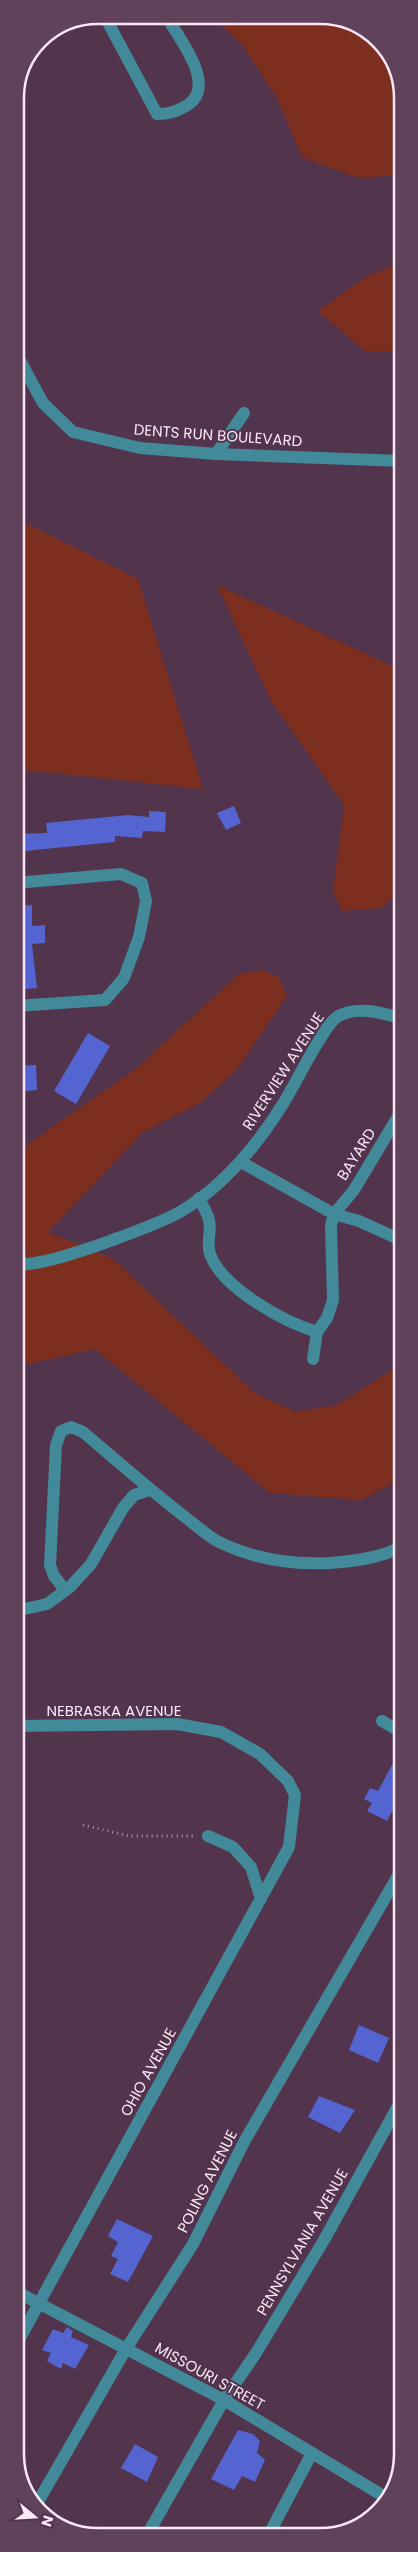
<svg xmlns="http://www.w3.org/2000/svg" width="418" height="2552" font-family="Poppins,sans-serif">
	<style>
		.green { fill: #7c2f1f }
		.building { fill: #5464d1 }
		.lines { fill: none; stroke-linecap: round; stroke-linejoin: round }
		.path { stroke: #ad95a8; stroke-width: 3; stroke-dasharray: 1 4; stroke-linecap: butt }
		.minor { stroke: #428a99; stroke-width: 12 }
		.labels { text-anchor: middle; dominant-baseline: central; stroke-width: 4; stroke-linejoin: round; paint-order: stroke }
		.street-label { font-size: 15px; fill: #fbe7f6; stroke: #52344d }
		.rim { fill: none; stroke: #fbe7f6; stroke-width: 2.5 }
	</style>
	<rect width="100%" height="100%" fill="#52344d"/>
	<g class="green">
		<polygon points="212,16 341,18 383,43 403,92 403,175 358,178 302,157 277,98 243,46"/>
		<polygon points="403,262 403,351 365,351 318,311 367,276"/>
		<polygon points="15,518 138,579 203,789 15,769"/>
		<polygon points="217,585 403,671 403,886 382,908 342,911 333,892 344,805 271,701"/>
		<polygon points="261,970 279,977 287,996 237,1069 202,1102 142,1133 48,1232 113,1259 255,1393 296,1412 337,1405 403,1363 403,1478 361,1500 270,1493 95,1349 15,1367 15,1147 24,1147 138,1067 239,974"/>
	</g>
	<g class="building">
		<polygon points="234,806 241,823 226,830 217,813"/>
		<polygon points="149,811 166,812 165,832 143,831 142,838 115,836 115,842 15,852 15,834 47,833 46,823 128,815 149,817"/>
		<polygon points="32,905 32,926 45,925 45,943 32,944 37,988 15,990 15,906"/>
		<polygon points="88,1033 110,1046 76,1104 54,1091"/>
		<polygon points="36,1065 37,1090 16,1092 15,1066"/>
		<polygon points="392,1765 403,1766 403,1811 395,1806 387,1821 367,1811 372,1803 364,1799 370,1788 378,1791"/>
		<polygon points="359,2025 389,2038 378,2063 349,2050"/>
		<polygon points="319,2096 355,2110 340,2133 308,2117"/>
		<polygon points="117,2219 153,2236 128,2282 110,2274 118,2259 111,2256 118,2242 108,2236"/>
		<polygon points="67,2327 73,2331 71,2337 89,2345 75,2369 63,2363 61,2369 47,2361 51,2353 42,2350 53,2329 63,2333"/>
		<polygon points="238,2430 253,2434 260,2441 257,2453 265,2460 255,2482 242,2476 234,2490 211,2479"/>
		<polygon points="135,2444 158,2457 147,2482 121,2468"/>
	</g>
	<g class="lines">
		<polyline class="path" points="83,1825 129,1836 195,1836"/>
		<g class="minor">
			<path d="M104,15L157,114C169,114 175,112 186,106C219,87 179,38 166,16"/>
			<polyline points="15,351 43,403 73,432 140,448 216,454 403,461"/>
			<polyline points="216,454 244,413"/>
			<polyline points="15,883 121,874 142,883 146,901 139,937 124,978 105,1000 15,1006"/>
			<polyline points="241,1162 334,1214 359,1221 403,1241"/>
			<path d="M199,1198C202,1205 207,1212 209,1220C212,1230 206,1243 210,1254C222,1288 284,1322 317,1332"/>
			<path d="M15,1265C43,1264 69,1255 96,1246C123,1236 154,1226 180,1212C222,1187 255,1148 281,1107C293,1089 323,1026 337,1017C357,1005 382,1013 403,1019"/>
			<polyline points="313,1359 317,1332 327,1318 333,1300 331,1226 334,1214 354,1190 403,1108"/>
			<path d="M65,1590L54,1576L50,1565L56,1445L61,1431L71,1427L83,1432C117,1461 150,1490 185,1517C196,1525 207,1536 219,1542C254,1559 291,1565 330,1563C355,1561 381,1558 403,1546"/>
			<polyline points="15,1611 47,1604 70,1587 91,1564 123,1508 134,1495 150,1490"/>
			<polyline points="382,1721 403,1733"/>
			<polyline points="15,1726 177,1724 221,1732 260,1754 288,1781 295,1795 289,1847 15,2347"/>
			<polyline points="208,1836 233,1847 251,1867 261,1899"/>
			<polyline points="15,2291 224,2400 385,2497"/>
			<polyline points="35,2507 126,2349 193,2244 244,2142 403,1867"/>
			<polyline points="147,2535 224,2400 256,2353 324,2240 403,2097"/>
			<polyline points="268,2536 312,2453"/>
		</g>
	</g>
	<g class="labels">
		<g class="street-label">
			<text transform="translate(218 435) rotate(4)">DENTS RUN BOULEVARD</text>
			<text transform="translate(283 1071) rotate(-57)">RIVERVIEW AVENUE</text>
			<text transform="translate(356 1154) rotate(-58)">BAYARD</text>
			<text x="114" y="1710">NEBRASKA AVENUE</text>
			<text transform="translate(148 2072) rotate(-61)">OHIO AVENUE</text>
			<text transform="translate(207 2181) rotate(-63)">POLING AVENUE</text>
			<text transform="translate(302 2242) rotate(-60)">PENNSYLVANIA AVENUE</text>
			<text transform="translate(210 2376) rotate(29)">MISSOURI STREET</text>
		</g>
	</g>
	<path d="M0 0H418V2552H0ZM98 24H320A74 74 0 0 1 394 98V2454A74 74 0 0 1 320 2528H98A74 74 0 0 1 24 2454V98A74 74 0 0 1 98 24Z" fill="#60425b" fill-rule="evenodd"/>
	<path class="rim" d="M98 24H320A74 74 0 0 1 394 98V2454A74 74 0 0 1 320 2528H98A74 74 0 0 1 24 2454V98A74 74 0 0 1 98 24Z"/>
	<g transform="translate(35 2517) rotate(108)" stroke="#52344d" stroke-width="4" paint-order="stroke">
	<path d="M0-4L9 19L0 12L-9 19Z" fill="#fbe7f6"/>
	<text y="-8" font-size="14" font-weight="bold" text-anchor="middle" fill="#fbe7f6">N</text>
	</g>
</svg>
